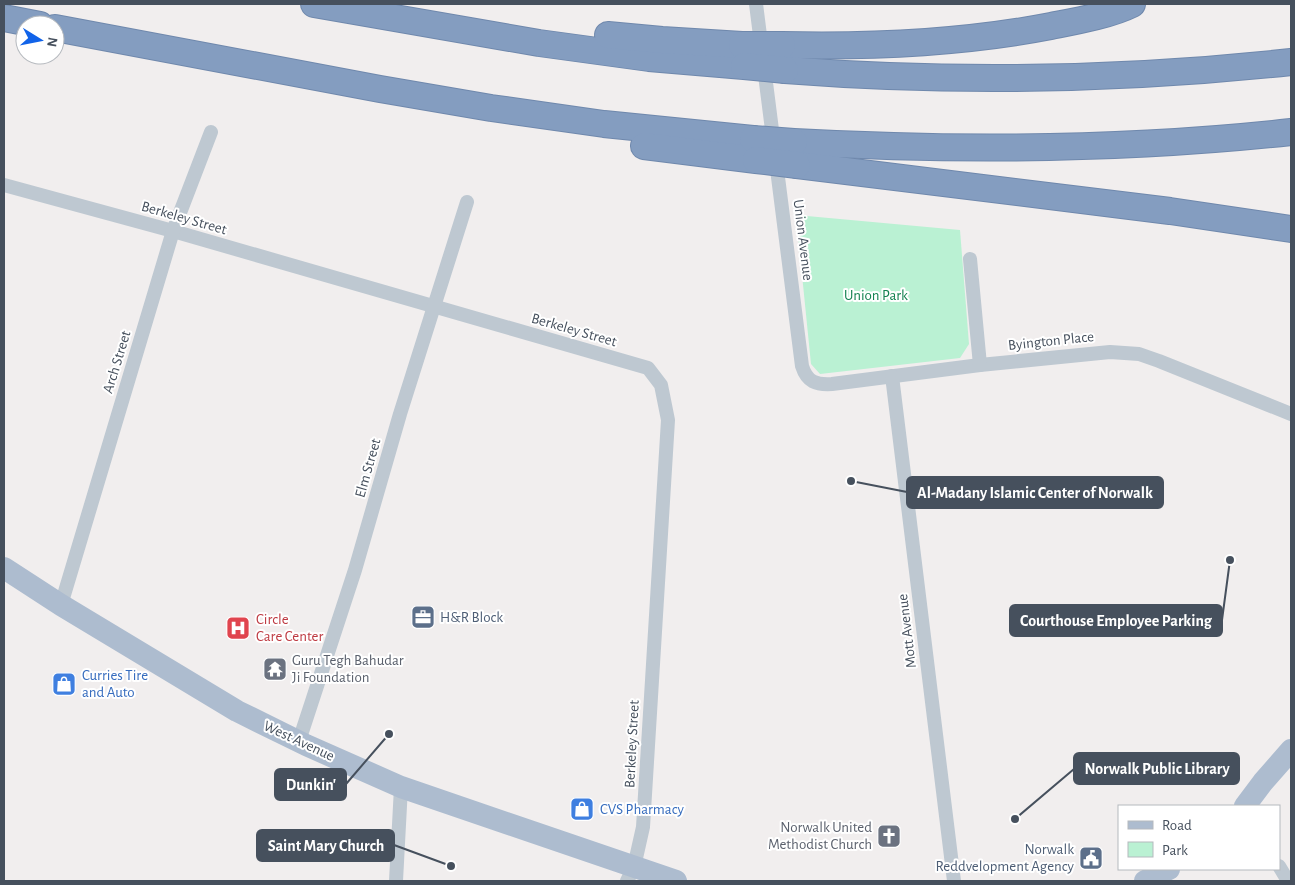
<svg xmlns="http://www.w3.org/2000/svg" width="1295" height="885" font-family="'Alegreya Sans',sans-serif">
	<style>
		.green { fill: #baf1d3 }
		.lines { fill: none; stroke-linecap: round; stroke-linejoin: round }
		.highway-casing { stroke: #6f88ac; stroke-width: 28 }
		.street { stroke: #bec8d1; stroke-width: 14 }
		.primary { stroke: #adbccf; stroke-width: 22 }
		.highway { stroke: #849dc0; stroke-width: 26 }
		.highway-bridge-casing { stroke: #6f88ac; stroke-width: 28; stroke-linecap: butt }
		.highway-bridge { stroke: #849dc0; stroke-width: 26 }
		.labels { text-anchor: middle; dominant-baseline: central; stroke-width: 4; stroke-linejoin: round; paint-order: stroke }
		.street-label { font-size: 15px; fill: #46505d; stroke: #fff }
		.park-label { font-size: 15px; fill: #138250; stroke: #fff }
		.service-label { font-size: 15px; fill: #4e5e75; stroke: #fff; text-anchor: start }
		.health-label { font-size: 15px; fill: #be3a42; stroke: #fff; text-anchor: start }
		.worship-label { font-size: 15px; fill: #5b616d; stroke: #fff; text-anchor: start }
		.shop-label { font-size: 15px; fill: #366cbe; stroke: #fff; text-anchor: start }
		.leader { fill: none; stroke: #46505d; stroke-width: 2 }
		.callout-dot { fill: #46505d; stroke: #fff; stroke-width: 2 }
		.callout { fill: #46505d; stroke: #46505d; stroke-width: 2 }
		.callout-label { font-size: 16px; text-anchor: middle; font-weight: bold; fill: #fff }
	</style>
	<rect width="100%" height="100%" fill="#f1eeee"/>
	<polygon class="green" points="796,215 960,230 969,344 960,358 820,374 811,364"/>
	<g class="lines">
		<g class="highway-casing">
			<g id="highway">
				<polyline points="314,4 539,43 649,58 744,66"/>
				<polyline points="4,18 40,25"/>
				<polyline points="55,28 380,89 491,108 604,124 753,139"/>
				<polyline points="608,35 662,40 742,45"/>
				<path d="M782,45C872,47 963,43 1051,26C1076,21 1110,15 1132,4"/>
				<path d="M785,70C953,83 1124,80 1291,62"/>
				<path d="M794,142C959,151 1126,150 1291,132"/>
				<polyline points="644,146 756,160"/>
				<polyline points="797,165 1170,211 1291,229"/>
			</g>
		</g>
		<g class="street">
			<path d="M756,4L802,366C807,382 816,385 832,384L980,365L1110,352L1139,354L1159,361L1291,414"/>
			<polyline points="4,185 173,231 648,368 661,385 668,420 643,827 634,867 627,881"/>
			<polyline points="970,259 980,365"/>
			<polyline points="892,376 954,881"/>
			<polyline points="61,605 173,231 211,132"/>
			<polyline points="299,741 355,570 400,414 467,202"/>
			<polyline points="1279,866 1288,881"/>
			<polyline points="396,881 401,787"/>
		</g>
		<g class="primary">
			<polyline points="4,568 61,605 237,711 306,745 401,787 676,881"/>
			<polyline points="1245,806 1263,782 1291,750"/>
			<polyline points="1145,881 1169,869"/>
		</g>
		<use href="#highway" class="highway"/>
		<g class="highway-bridge-casing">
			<g id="highway-bridge">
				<polyline points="742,45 782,45"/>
				<polyline points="744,66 785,70"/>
				<polyline points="753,139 794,142"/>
				<polyline points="756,160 797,165"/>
			</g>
		</g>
		<use href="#highway-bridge" class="highway-bridge"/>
	</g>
	<defs>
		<g id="office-square" transform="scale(1.25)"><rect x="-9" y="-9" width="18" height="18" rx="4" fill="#5c6f8a" stroke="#fff"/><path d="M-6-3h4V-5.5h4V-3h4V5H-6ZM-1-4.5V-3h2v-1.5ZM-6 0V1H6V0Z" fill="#fff"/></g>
		<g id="hospital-square" transform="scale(1.25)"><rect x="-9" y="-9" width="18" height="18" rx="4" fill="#e0444e" stroke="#fff"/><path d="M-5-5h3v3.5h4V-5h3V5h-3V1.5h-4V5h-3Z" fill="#fff"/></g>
		<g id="temple-square" transform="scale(1.25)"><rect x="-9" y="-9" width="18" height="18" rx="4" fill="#6b7280" stroke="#fff"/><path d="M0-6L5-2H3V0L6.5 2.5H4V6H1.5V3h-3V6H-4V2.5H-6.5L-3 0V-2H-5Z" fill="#fff"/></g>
		<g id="shop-square" transform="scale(1.25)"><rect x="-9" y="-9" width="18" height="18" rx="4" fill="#3f7fe0" stroke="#fff"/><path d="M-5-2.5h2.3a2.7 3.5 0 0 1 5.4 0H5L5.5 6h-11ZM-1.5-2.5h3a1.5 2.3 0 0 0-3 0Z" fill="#fff"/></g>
		<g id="church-square" transform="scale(1.25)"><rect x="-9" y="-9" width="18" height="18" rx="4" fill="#6b7280" stroke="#fff"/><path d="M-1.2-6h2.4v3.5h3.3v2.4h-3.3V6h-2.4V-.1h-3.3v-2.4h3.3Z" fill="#fff"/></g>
		<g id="civic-square" transform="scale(1.25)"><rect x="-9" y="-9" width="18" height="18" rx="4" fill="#5c6f8a" stroke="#fff"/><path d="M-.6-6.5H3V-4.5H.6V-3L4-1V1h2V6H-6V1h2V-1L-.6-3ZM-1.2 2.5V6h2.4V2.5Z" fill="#fff"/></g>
	</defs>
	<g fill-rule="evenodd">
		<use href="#office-square" x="423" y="617"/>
		<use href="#hospital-square" x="238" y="628"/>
		<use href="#temple-square" x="275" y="669"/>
		<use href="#shop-square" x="64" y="684"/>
		<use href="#shop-square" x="582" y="809"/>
		<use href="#church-square" x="889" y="836"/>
		<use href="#civic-square" x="1091" y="858"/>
	</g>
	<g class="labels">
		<g class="street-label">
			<text transform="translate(184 218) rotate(16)">Berkeley Street</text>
			<text transform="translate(803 240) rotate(83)">Union Avenue</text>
			<text transform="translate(574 330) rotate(16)">Berkeley Street</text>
			<text transform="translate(1051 341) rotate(-6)">Byington Place</text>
			<text transform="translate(117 362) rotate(-73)">Arch Street</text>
			<text transform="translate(368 468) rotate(-74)">Elm Street</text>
			<text transform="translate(907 631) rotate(-97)">Mott Avenue</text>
			<text transform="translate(299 741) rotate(25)">West Avenue</text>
			<text transform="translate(632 744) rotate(-87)">Berkeley Street</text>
		</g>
		<g class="park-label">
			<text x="876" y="295">Union Park</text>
		</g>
		<g class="service-label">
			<text x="440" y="617">H&amp;R Block</text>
			<text x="1074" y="849" text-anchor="end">Norwalk<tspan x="1074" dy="17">Reddvelopment Agency</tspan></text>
		</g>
		<g class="health-label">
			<text x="256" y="619">Circle<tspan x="256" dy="17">Care Center</tspan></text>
		</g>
		<g class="worship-label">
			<text x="292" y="660">Guru Tegh Bahudar<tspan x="292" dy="17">Ji Foundation</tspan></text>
			<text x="872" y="827" text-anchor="end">Norwalk United<tspan x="872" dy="17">Methodist Church</tspan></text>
		</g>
		<g class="shop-label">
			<text x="82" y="675">Curries Tire<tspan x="82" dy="17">and Auto</tspan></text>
			<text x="600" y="809">CVS Pharmacy</text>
		</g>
	</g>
	<path class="leader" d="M851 481L907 492M1230 560L1222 620M1015 819L1074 769M389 734L346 784M451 866L394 845"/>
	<g class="callout-dot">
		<circle cx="851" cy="481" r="5"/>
		<circle cx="1230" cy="560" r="5"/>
		<circle cx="1015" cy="819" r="5"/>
		<circle cx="389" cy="734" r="5"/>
		<circle cx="451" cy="866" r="5"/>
	</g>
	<g class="callout">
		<rect x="907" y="477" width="256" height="31" rx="5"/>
		<rect x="1010" y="605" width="212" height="31" rx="5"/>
		<rect x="1074" y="753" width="165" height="31" rx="5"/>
		<rect x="275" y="769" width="71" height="31" rx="5"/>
		<rect x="257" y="830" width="137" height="31" rx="5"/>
	</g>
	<g class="callout-label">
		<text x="1035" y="498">Al-Madany Islamic Center of Norwalk</text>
		<text x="1116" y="626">Courthouse Employee Parking</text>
		<text x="1157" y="774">Norwalk Public Library</text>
		<text x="311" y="790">Dunkin'</text>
		<text x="326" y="851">Saint Mary Church</text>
	</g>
	<rect width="1295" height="885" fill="none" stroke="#46505d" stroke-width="10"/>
	<rect x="1118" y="805" width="162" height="65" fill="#ffffff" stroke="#b5b9be"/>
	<rect x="1128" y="821" width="25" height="8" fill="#adbccf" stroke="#b5b9be"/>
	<text x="1162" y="830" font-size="15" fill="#46505d">Road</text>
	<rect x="1128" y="842" width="25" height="15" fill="#baf1d3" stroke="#b5b9be"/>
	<text x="1162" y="855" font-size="15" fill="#46505d">Park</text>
	<g transform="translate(40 40) rotate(100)"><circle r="24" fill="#ffffff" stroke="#b5b9be"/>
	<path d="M0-4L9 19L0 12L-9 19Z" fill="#1163e9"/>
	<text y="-8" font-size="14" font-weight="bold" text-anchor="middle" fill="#46505d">N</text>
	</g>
</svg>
